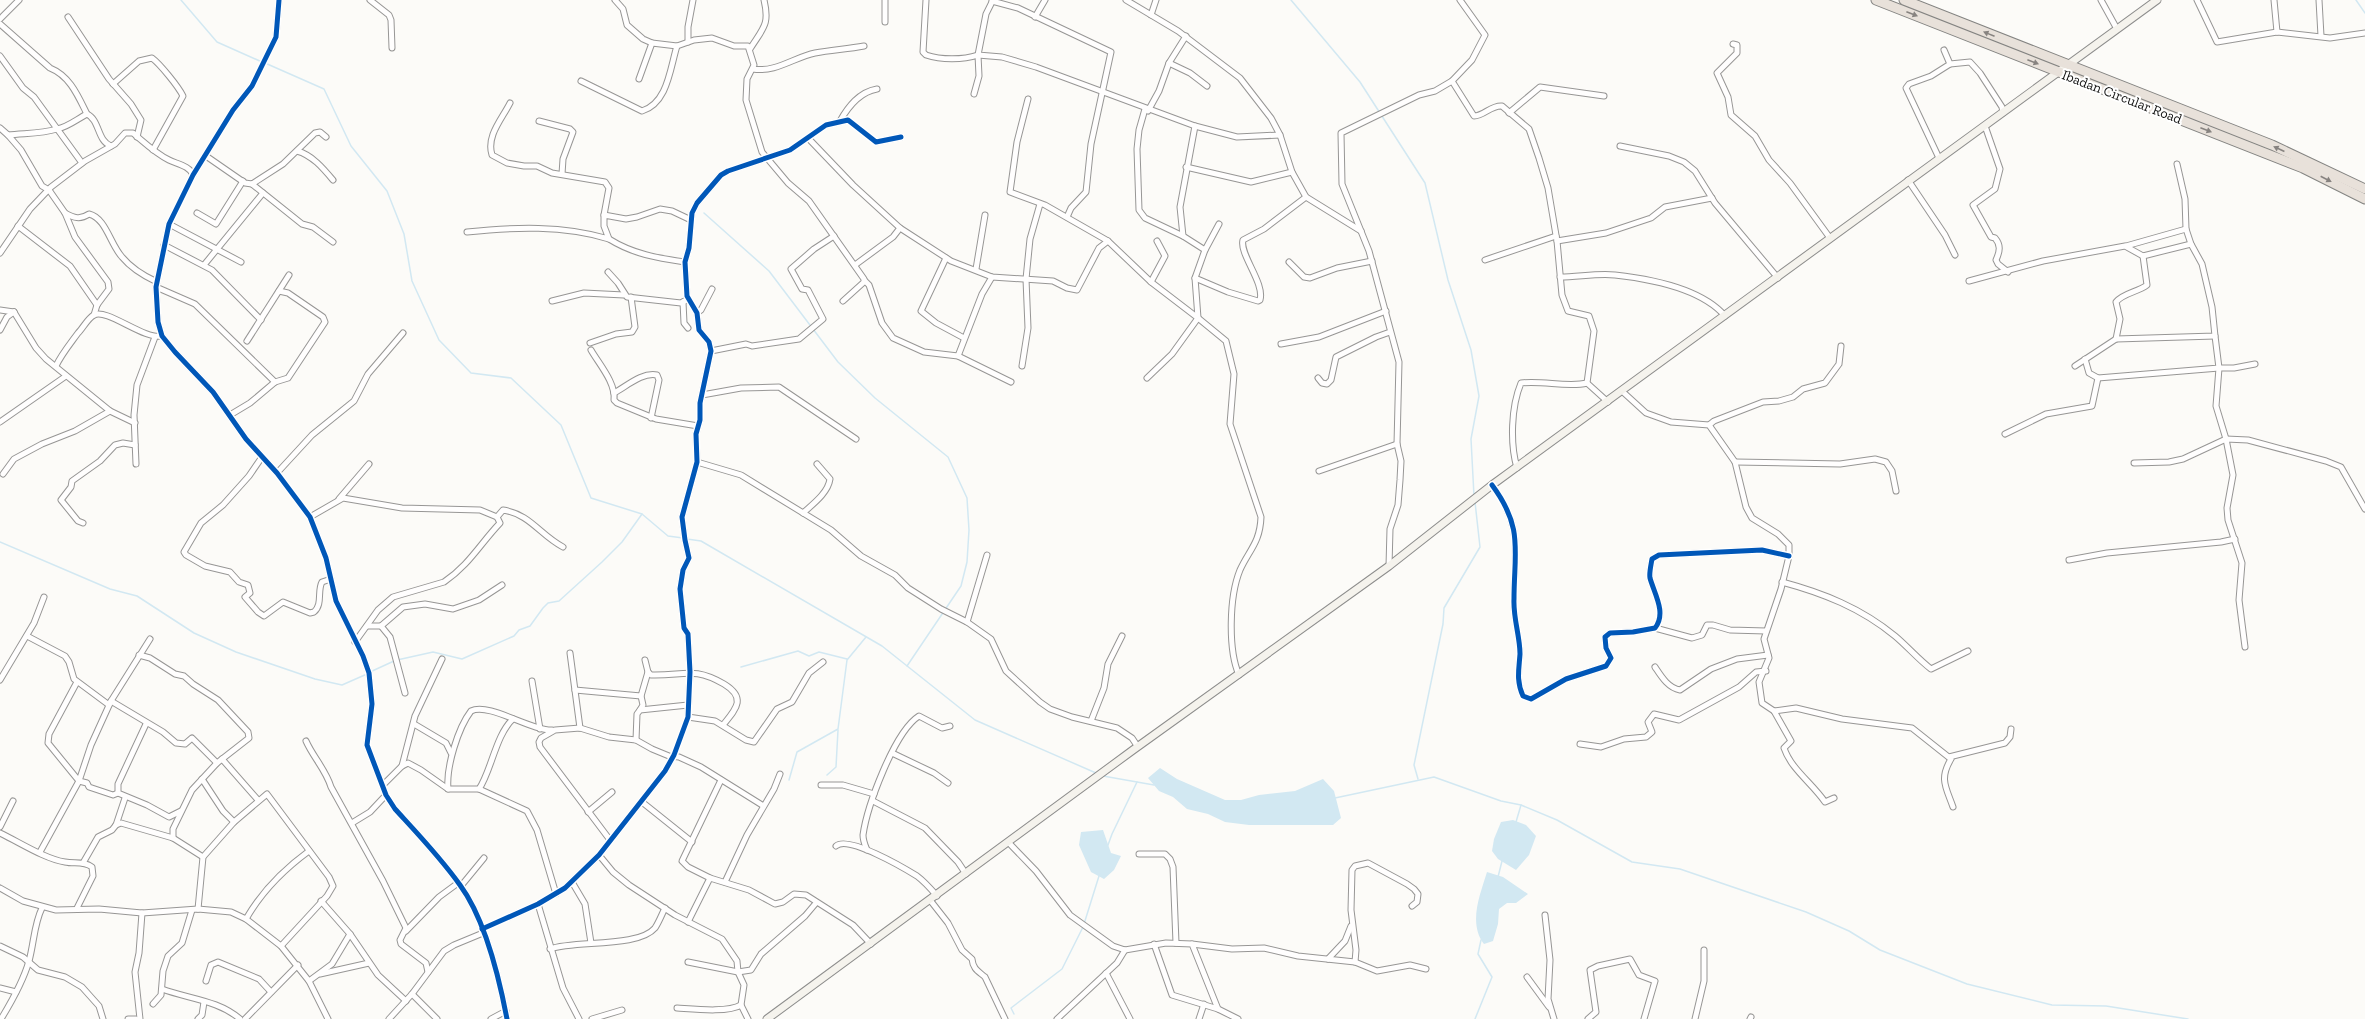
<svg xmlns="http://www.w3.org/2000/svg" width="2365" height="1019" font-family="'Zilla Slab',serif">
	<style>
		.water { fill: #d2e8f2 }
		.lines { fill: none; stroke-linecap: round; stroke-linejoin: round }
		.stream { stroke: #d2e8f2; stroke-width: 1.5 }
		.street-casing { stroke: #979695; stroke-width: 7 }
		.secondary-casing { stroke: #8d8d8c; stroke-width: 9 }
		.highway-casing { stroke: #848482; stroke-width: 11 }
		.street { stroke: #fffefe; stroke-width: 5 }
		.secondary { stroke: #f5f3ed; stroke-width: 7 }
		.highway { stroke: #e8e1da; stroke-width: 9 }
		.cycleway-casing { stroke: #fff; stroke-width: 8 }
		.cycleway { stroke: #0057b8; stroke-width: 5 }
		.oneway { fill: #878380 }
		.labels { text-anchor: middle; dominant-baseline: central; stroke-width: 4; stroke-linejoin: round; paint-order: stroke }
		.street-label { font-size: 14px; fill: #111; stroke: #fff }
	</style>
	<rect width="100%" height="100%" fill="#fcfbf8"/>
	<g class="water">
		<polygon points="1160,768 1177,779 1225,800 1241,800 1259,795 1295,791 1323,779 1334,791 1341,818 1333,825 1249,825 1225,822 1208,814 1187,809 1173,797 1159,791 1148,778"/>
		<polygon points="1513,820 1526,825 1536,836 1529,855 1516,870 1498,859 1492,851 1494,839 1501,822"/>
		<polygon points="1103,830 1111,853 1121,856 1114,870 1104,879 1091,872 1079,845 1081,832"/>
		<path d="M1487,872L1503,877L1528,894L1516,903H1507L1499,909L1498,924L1493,941L1484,944C1468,923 1480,895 1487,872Z"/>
	</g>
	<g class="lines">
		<g class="stream">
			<polyline points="181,0 217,42 262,62"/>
			<polyline points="1291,0 1360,82 1425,183 1448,280 1471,350 1479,396 1471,439 1474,496"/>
			<polyline points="2356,0 2365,13"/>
			<polyline points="265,63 324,89 351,146 387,191 404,234 412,281 439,340 471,373 511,378 561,425 591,498 642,514 668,536 683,538"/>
			<polyline points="704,213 769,271 838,362 875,398 948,457 967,498 969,530 967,562 961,586 907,666"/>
			<polyline points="687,539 701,541 882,646 975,720 1096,773"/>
			<polyline points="0,542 110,589 137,596 194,633 236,652 315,679 342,685 367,674"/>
			<polyline points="397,660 433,652 462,659 514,636 519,630 530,626 543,608 548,603 559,601 602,562 622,542 642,514"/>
			<polyline points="741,667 798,651 809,656 819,652 847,659"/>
			<polyline points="370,672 394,661"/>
			<polyline points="827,775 836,767 838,730"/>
			<polyline points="1103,776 1154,785"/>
			<polyline points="1418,779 1414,765 1443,624 1444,608 1480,547 1475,502"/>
			<polyline points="789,780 797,752 838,729 847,660 866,637"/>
			<polyline points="1335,798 1434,777 1501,801 1521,805 1557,820 1632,862 1680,869 1806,912 1849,931 1880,950 1967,984 2052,1005 2106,1006 2188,1019"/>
			<polyline points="1516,822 1521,805"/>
			<polyline points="1108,845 1112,834 1137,782"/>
			<polyline points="1498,877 1502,861"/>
			<polyline points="1084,924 1099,876"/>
			<polyline points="1014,1014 1011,1008 1062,969 1083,927"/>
			<polyline points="1475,1019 1492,977 1478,954 1481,940"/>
		</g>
		<g class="street-casing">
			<g id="street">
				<path d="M279,0L276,37L252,86L233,110L193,175L169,224L156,287L158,322L162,336L175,352L213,392L246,439L277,473L310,517L326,558L336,601L363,656L369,673L372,704L367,745L386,795L395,809C417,833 441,858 460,885C485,919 499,977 507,1019"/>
				<polyline points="370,0 389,15 391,20 392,48"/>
				<polyline points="615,0 623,9 627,25 643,39 652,43"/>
				<path d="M926,0L923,52L926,55C941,60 963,60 978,55L979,76L974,94"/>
				<polyline points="993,0 986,14 978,55 1002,57 1036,67 1195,126 1237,137 1280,135"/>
				<polyline points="1126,0 1178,31 1240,78 1271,118 1280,135 1292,172 1306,197 1361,231"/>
				<path d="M1460,0L1485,35L1472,60L1452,81L1474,116C1484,116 1491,105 1502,106L1529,129L1539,158L1548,188L1557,241L1562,295L1568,311L1589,316L1594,331L1587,383L1608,402"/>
				<polyline points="2101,0 2117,29"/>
				<polyline points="2197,0 2217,42 2277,32 2330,38 2365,33"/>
				<polyline points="2274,0 2277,32"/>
				<polyline points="2319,0 2321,36"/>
				<polyline points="992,1 1018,8 1111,52 1091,144 1086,192 1071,208 1067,217"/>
				<polyline points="1151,15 1156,0"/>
				<polyline points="68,17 109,79 131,104 141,120 137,137"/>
				<polyline points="1035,17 1045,0"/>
				<polyline points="0,19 19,0"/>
				<polyline points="885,22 885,0"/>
				<path d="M0,24L50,68C70,76 78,96 87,114"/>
				<polyline points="688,42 688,27 693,0"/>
				<polyline points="1733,44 1737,45 1737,53 1717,73 1728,97 1731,115 1755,136 1769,160 1790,183 1830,238"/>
				<path d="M750,49C763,28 770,25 764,0"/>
				<polyline points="0,56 23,88 34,97 82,163"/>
				<polyline points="1169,63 1190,73 1207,86"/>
				<polyline points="1950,64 1970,62 1980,73 2002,107 2003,113"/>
				<path d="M753,69C775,73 795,57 815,53C831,50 848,49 864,46"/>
				<polyline points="639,79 652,43 677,46 694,40 712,38 734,46 748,46 754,65 747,79 746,100 762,152 788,183 809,201 864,279 864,282 843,301"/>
				<path d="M581,81L642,111C668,103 670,68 677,46"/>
				<path d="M113,84L139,61L152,58C160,64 178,86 183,96L153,150"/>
				<polyline points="1028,99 1017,142 1010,192 1045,205 1108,241 1151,282 1198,318"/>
				<path d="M510,103C502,119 486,136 492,155L507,163L524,166H537L552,173L605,182L609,188L604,215"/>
				<polyline points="1145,109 1139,130 1137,149 1139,210 1145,218 1183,236"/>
				<polyline points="1148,111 1159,91 1169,63 1186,36"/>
				<polyline points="1509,113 1540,87 1604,96"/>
				<polyline points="539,121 570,129 573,132 563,159 562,174"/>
				<path d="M840,121C848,107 859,92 877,89"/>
				<polyline points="1195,126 1180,207 1183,236 1205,250 1195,278 1198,318"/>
				<path d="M1985,126L2000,169L1995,189L1973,205L1991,237L1995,238C2001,245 2000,251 1996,260L1998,264L2008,272"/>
				<path d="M0,128L8,135C24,133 41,134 57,129C68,127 77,119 87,114C100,120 97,141 111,146"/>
				<polyline points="8,135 21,150 42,186 49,190 65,213 75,237 108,282 109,289 97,305 94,315"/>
				<polyline points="808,138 853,185 900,228 951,261 992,277 1053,281 1067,288 1077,290 1099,248 1108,241"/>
				<polyline points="1620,146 1669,156 1684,162 1695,171 1715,203 1778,278"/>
				<path d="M297,151C312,155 323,168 333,180"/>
				<polyline points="206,156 245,183 252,184 283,164 315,133 320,132 326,137"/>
				<polyline points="1939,158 1906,88 1909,84 1931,76 1950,64 1944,50"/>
				<polyline points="1186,167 1251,182 1292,172"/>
				<polyline points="1908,180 1945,235 1955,255"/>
				<polyline points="252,184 302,224 313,227 333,242"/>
				<path d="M65,213C74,218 80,220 89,214C106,218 110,244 122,257C131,268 144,276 157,282"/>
				<polyline points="197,213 216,224 243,181"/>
				<polyline points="169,224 241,262"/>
				<polyline points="18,226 70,266 97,305"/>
				<path d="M467,232C514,227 563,225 609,239L604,226V215L626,219L637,217L660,209L672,211L691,220"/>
				<path d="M609,239C633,254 657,258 685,262"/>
				<polyline points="1557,241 1606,233 1651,218 1665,207 1712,198"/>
				<polyline points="164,245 212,270 261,320"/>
				<polyline points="2126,246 2186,229"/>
				<polyline points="1205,250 1219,224"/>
				<path d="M0,253L30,209L51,187L85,161L115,144L125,133H133C145,143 155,153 169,160C177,164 190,166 193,175"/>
				<polyline points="946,258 921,311 936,323 964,338"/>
				<polyline points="1485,260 1556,236"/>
				<polyline points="1289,262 1304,277 1310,278 1337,268 1372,261"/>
				<polyline points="204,265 263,193"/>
				<polyline points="855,265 893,237 900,228"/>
				<polyline points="976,269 985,215"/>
				<polyline points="608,272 618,283 627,297 681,303 688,299"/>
				<path d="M1560,277C1578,277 1598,273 1615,275C1651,279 1701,288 1725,316"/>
				<path d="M1195,278L1228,292L1258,301L1260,300C1265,283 1239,254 1243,240L1264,229L1306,197"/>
				<polyline points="865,281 869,285 882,323 893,338 924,352 958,356 1011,382"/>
				<polyline points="1969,281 2043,261 2125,246 2143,256 2191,244"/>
				<polyline points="1151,282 1165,256 1157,241"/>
				<polyline points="156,287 195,304 275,382"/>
				<polyline points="552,301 584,293 624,295"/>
				<polyline points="683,302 684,323 688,328"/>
				<polyline points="0,310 14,312"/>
				<polyline points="14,312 36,348 46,359 110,411 135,423"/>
				<polyline points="697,313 701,310 712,289"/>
				<polyline points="0,330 7,317 14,312"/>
				<path d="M2116,339L2120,319L2116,302C2123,293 2138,292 2147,285L2143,256"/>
				<polyline points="247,341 289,275"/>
				<polyline points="590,343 616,334 632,332 635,327 631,297"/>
				<polyline points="1281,344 1319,337 1386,311"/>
				<path d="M591,350C599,364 616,383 614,400L617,403L656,419L698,426"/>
				<polyline points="711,351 746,344 752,346 799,339 823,319 808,290 802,289 791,269 814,249 834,236"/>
				<polyline points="958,356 982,294 992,277"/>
				<polyline points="2085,359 2089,373 2098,378 2219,368 2215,336"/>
				<path d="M56,366C61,355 70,344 78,333C83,328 88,318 94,315C107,308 144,340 162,336"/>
				<polyline points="1022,366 1028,328 1026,279 1030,239 1040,204"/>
				<polyline points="2075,366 2116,339 2215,336 2212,307 2202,264 2191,244 2186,229 2185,199 2177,164"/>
				<path d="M1147,378L1172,354L1198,318L1226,341L1234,374L1230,424L1261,517C1260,543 1249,550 1240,570C1229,597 1228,650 1239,675"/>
				<polyline points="1318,378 1322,383 1327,384 1331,380 1336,357 1376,337 1390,332"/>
				<path d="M1623,392L1646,413L1671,422L1709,425L1735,462L1746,507L1752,518L1778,534L1789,545V556L1781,589L1764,639L1769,658L1759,682L1762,703L1774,711L1791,741L1784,748C1791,769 1812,783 1825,802L1834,798"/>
				<path d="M614,393C627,386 642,372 657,375L659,380L651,418"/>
				<polyline points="702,395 741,388 779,387 856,439"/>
				<polyline points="230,415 250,403 275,382 288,378 325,322 323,317 288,293 279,291"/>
				<polyline points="0,422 66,376"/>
				<polyline points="1709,425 1714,421 1763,402 1779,401 1793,397 1803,389 1825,383 1839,364 1841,346"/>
				<polyline points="2005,434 2046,414 2092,406 2098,378"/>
				<path d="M262,457L249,476L223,505L201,523L184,552L186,555L205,566L230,572L239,582L248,585L250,593L245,597L258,612L264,616L283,602L310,613L314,612C323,604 317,591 322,582L331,579"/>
				<polyline points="697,462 741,475 831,530 861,556 895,575 908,588 941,609 967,622 991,639 1006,671 1040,702 1050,709 1072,717 1117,728 1132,738 1138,747"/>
				<polyline points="1735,462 1840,464 1875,459 1886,462 1892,471 1896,491"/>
				<polyline points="2134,463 2169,462 2183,459 2226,439 2248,440 2326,461 2341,467 2365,509"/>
				<polyline points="136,464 134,415 137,385 155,337"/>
				<path d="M1517,468C1510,444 1511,407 1521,383C1542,380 1568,388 1587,383"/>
				<polyline points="1319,471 1397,444"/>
				<polyline points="277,473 312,435 354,401 368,374 403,333"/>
				<polyline points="3,474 14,459 42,444 75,431 110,411"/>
				<path d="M1492,485C1524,528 1514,551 1514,599C1513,618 1520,636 1520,654C1519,669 1516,681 1523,696L1531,699L1566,679L1606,666L1611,658L1606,648L1605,637L1610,633L1633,632L1655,628C1667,613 1654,593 1650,578C1649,573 1651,565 1652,559L1659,555L1762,550L1789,556"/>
				<polyline points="339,499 369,464"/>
				<path d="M803,513C813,504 828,493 830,479L817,464"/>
				<path d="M310,517L343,498L402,508L480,510L497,517L500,523C480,544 469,565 444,582L393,597L378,610L355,642"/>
				<path d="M497,517L503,510C530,514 540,535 563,547"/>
				<polyline points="83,523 78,521 61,500 71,487 72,481 100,461 115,445 123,443 135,445"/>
				<polyline points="2069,560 2107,553 2221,542 2235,539"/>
				<polyline points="1389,566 1390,529 1398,505 1400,480 1401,461 1397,444 1399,362 1369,251 1342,184 1341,133 1419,95 1435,91 1452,81"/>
				<path d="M1782,582C1823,593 1861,608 1895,636C1907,646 1918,659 1931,669L1968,651"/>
				<polyline points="967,622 987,555"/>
				<polyline points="367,626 381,626 390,637 405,693"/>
				<polyline points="381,626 403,607 425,604 453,609 479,600 502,585"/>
				<polyline points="1655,628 1692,638 1702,635 1707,625 1713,625 1730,630 1766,631"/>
				<polyline points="27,636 65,656 69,662 74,679 109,705"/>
				<polyline points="2245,647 2239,600 2242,563 2228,520 2227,508 2233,475 2226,439 2216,406 2219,368 2234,368 2255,364"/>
				<polyline points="570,653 580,728"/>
				<polyline points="139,655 150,658 175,674 184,676 193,684 218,700 248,732 249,738 217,763 192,790 173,829 173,838"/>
				<path d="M645,660L648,672L651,675C684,676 693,666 724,684C747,698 736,709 723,725"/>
				<path d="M1655,667C1661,676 1668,688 1680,690L1711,669L1737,659L1768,655"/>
				<polyline points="0,680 34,623 44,597"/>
				<polyline points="532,681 540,729"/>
				<polyline points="77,682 49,734 48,743 79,781 87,783 89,787 113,795 118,793"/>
				<polyline points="575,690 641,696"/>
				<polyline points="111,701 163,732 176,743 185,744 192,738 217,763"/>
				<polyline points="640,710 643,705 641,696 648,672"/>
				<path d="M1774,711L1796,708L1842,719L1912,728L1951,759C1939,779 1946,787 1953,807"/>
				<polyline points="688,717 715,721 746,740 754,742 777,709 792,702 809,673 823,662"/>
				<polyline points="1091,721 1104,688 1108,664 1122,636"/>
				<polyline points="146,724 118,784 118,793 147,805 169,817 181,811"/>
				<polyline points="414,724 446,743 451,753"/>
				<polyline points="636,740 637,714 640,710 688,705"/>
				<path d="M306,741C313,757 326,770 331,787L383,881L406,928L400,940L401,944L426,963L428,972"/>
				<polyline points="1580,744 1601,747 1624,739 1646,737 1652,732 1648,722 1654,714 1679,720 1739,687 1756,672 1766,671"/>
				<polyline points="892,753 934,773 948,783"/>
				<polyline points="1949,757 2005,743 2010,737 2011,729"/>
				<polyline points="222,759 258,800"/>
				<polyline points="402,766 415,716 442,659"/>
				<polyline points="202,779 223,811 234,822"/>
				<path d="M383,785L402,766L408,763L421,770L448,789H479C491,772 496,734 513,719"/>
				<polyline points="821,785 843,785 874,794"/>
				<path d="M448,789C446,767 458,728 471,711C489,702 531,731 552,730"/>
				<polyline points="479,789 527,811 537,830 556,894"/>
				<polyline points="873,801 925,828 958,862 966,874"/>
				<polyline points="642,802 692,842"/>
				<polyline points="588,812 612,792"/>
				<polyline points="352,823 370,812 386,795"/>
				<polyline points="116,825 121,823 173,838 203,857"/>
				<polyline points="0,827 13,801"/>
				<path d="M0,833C19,842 45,859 65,862C74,864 84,861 92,867L93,876L77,908"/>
				<polyline points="610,840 540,747 539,742 541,738 555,730 580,728 609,737 636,740 652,749 669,756 679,757 701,767 762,805"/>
				<polyline points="1008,842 1036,871 1070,915 1113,946 1125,950 1166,943 1192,944 1218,1009 1238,1019"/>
				<path d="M836,846C848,835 904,868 917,876C925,882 931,889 937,896"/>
				<path d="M867,850C865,845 863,841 863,835C867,807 894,732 919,716L942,728L950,726"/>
				<polyline points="40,852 79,781 91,745 111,701 150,639"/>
				<polyline points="1139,854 1165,854 1170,859 1173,867 1176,943"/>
				<polyline points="599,855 613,872 629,885 675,915 722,939 737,961 738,972 744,985 741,1005 748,1019"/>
				<polyline points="83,863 98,837 112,830 116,825 125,798"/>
				<polyline points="710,878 688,867 682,861 721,780"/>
				<polyline points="572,882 585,904 591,943"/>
				<polyline points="725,882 747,835 774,789 780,774"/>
				<polyline points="461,886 484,858"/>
				<polyline points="0,888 23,901 56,910 99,909 142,913 198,909 231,912 246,919 281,946 309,981 328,1019"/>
				<path d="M930,900L948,923L962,950L972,959C973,969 978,971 985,977L1005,1019"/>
				<polyline points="321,901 350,934 378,975 406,1001"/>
				<polyline points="538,904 563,988 579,1019"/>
				<polyline points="198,909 203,857 234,822 267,794 329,877 333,886 327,896 281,946"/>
				<polyline points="1545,915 1550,960 1548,999 1554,1019"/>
				<path d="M246,919C262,891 283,870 309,851"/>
				<polyline points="688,922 710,878 749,890 775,904 783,902 794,894 806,895 853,925 871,944"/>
				<polyline points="482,929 538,904 565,888 599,855 665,771 674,755 688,717 690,672 688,634 684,628 680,589 683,570 689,558 685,540 682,517 697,462 696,434 700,420 700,403 711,351 709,342 699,330 697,313 687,296 685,262 689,248 692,213 697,203 721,175 728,171 790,150 826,125 848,120 876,142 901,137"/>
				<polyline points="406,931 439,897 458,883"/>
				<polyline points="1154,944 1172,995 1218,1009"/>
				<polyline points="1192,944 1232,949 1264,948 1298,956 1355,962 1377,971 1410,965 1426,969"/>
				<polyline points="0,946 23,957 38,970 65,977 82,987 99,1006 103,1019"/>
				<path d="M550,949C575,940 638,948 655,928C659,922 662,914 665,908"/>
				<polyline points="1328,959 1345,941 1351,926"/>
				<polyline points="688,962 738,972 751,970 761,954 805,916 816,903"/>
				<polyline points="1355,962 1356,950 1351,910 1352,870 1355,866 1368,863 1407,884 1414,889 1418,894 1417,902 1412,906"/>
				<polyline points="1106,973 1130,1019"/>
				<polyline points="320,974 369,963"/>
				<polyline points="1527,977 1549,1007"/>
				<polyline points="206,981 211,965 218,962 259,979 271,992"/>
				<polyline points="309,981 332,964 350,934"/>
				<polyline points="0,988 16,992"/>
				<path d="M162,989C189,999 218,1000 240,1019"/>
				<polyline points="412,994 437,1019"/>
				<polyline points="153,1004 161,995 163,971 168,956 182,943 192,910"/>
				<path d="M677,1008C693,1009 728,1013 741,1005"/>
				<path d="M1,1019C12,1001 23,982 29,961C34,943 34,924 42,908"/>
				<polyline points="128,1019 136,1019"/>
				<polyline points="140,1019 135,972 139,953 142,913"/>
				<polyline points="198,1019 202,1015 204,1002"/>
				<polyline points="245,1019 298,965"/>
				<polyline points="389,1019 412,994 444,951 454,945 483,933"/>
				<polyline points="491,1019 506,1011"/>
				<polyline points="592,1019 622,1010"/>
				<polyline points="1057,1019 1117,963 1125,950"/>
				<polyline points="1199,1019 1204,1004"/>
				<polyline points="1588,1019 1596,1012 1590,970 1598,966 1630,959 1639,975 1655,981 1644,1019"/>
				<polyline points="1695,1019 1704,981 1704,950"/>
				<polyline points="1750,1019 1751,1017"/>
			</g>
		</g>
		<g class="secondary-casing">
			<polyline id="secondary" points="767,1019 1133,750 1389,566 1492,485 2157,0"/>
		</g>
		<g class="highway-casing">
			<g id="highway">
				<polyline points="1876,0 2303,168 2365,199"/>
				<polyline points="1904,0 2272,145 2365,189"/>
			</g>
		</g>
		<use href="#street" class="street"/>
		<use href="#secondary" class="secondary"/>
		<use href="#highway" class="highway"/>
		<g class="cycleway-casing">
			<g id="cycleway">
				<path d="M279,0L276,37L252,86L233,110L193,175L169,224L156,287L158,322L162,336L175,352L213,392L246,439L277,473L310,517L326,558L336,601L363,656L369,673L372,704L367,745L386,795L395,809C417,833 441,858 460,885C485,919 499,977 507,1019"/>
				<path d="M1492,485C1524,528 1514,551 1514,599C1513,618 1520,636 1520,654C1519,669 1516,681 1523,696L1531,699L1566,679L1606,666L1611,658L1606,648L1605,637L1610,633L1633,632L1655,628C1667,613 1654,593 1650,578C1649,573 1651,565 1652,559L1659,555L1762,550L1789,556"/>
				<polyline points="482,929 538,904 565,888 599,855 665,771 674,755 688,717 690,672 688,634 684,628 680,589 683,570 689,558 685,540 682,517 697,462 696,434 700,420 700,403 711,351 709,342 699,330 697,313 687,296 685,262 689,248 692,213 697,203 721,175 728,171 790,150 826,125 848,120 876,142 901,137"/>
			</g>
		</g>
		<use href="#cycleway" class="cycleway"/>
	</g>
	<defs><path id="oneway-solid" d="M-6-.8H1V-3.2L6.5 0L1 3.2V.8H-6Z"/></defs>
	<g class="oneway">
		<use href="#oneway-solid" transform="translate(1912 14) rotate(21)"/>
		<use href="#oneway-solid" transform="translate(1989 34) rotate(-158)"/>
		<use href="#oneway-solid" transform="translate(2033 62) rotate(21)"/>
		<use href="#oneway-solid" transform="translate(2206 130) rotate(21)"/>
		<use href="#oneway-solid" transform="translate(2279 149) rotate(-155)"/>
		<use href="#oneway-solid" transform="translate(2326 179) rotate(27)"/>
	</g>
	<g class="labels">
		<g class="street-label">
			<text transform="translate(2122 97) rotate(21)">Ibadan Circular Road</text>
		</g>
	</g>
</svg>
